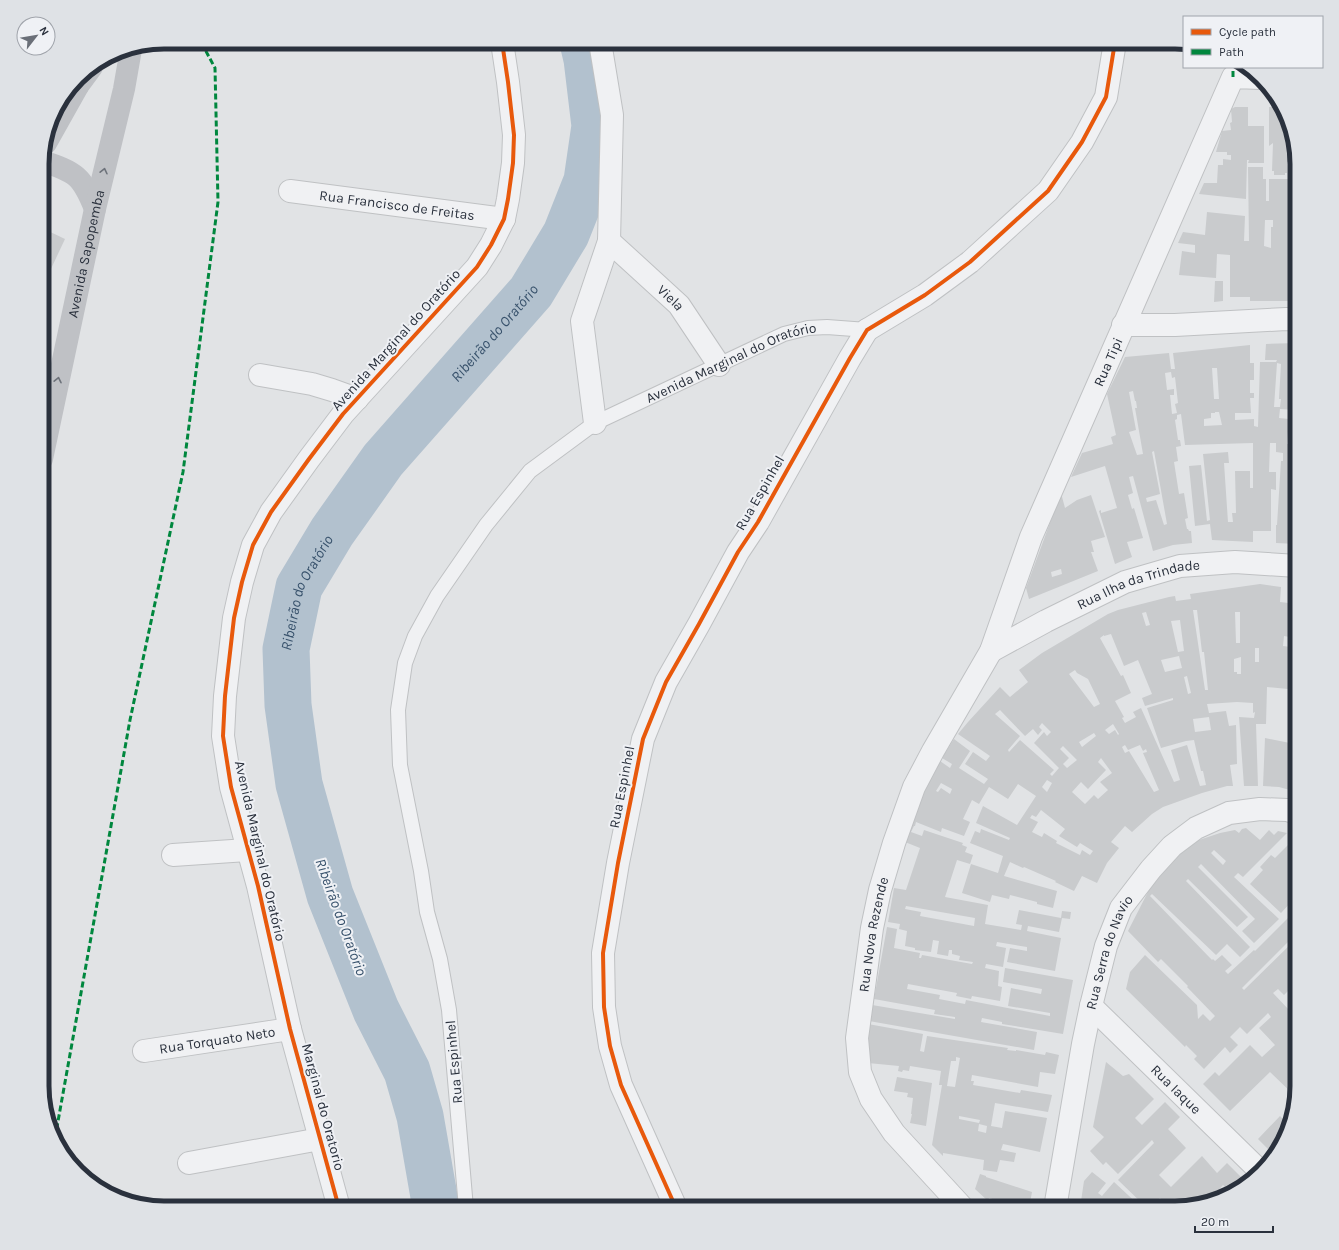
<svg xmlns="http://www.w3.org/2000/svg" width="1339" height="1250" font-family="Karla,sans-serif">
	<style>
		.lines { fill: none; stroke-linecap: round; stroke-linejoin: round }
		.river { stroke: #b2c1ce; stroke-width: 47 }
		.building { fill: #c9cbcd; fill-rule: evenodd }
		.service-casing { stroke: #bfc1c3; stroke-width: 16 }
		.minor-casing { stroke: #bfc1c3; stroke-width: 24 }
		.tertiary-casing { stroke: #bfc1c3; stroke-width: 24 }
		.service { stroke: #f0f1f3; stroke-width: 14 }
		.minor { stroke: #f0f1f3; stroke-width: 22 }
		.tertiary { stroke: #f0f1f3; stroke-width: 22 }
		.secondary { stroke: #bfc1c5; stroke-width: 22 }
		.quiet { stroke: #00873e; stroke-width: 3; stroke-dasharray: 6 3; stroke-linecap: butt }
		.cycleway-casing { stroke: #eff1f5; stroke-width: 6 }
		.cycleway { stroke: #e8590c; stroke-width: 4 }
		.oneway { stroke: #6d727a }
		.labels { text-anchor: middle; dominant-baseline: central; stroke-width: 4; stroke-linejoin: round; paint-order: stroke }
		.street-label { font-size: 14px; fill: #2a313d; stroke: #eff1f5 }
		.water-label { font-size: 15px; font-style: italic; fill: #38526c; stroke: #eff1f5 }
		.rim { fill: none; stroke: #2a313d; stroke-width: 5 }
	</style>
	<rect width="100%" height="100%" fill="#e1e3e5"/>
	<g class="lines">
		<path class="river" id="s1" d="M436,1208L420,1116L407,1071L376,1010L330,895L299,784L288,705L286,649L299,587L332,532L383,460L531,292L566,234L587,181L595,126L587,59L583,42"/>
	</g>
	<g class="building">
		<polygon points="1235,107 1248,107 1248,126 1264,126 1264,163 1248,163 1249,160 1247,160 1246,199 1199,194 1204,183 1217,183 1218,165 1223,165 1223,159 1231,160 1231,155 1227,155 1227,152 1216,152 1222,131 1231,130 1230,123 1232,122 1231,109"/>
		<polygon points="1269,107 1281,107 1288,117 1289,128 1290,128 1294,145 1289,145 1288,162 1287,162 1287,173 1285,173 1285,175 1274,175 1274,171 1272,171 1273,143 1269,146"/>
		<path d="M1295,150L1297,156V168H1295L1294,186H1297V201H1293L1292,212L1297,213V219L1292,218L1290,249L1293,250V245H1297V270L1289,269V277H1297V284H1295V282H1289L1288,301H1250V297H1230V255L1217,254L1216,278L1179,275L1182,251L1195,253V245L1178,243L1183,232L1205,235L1207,212L1245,216L1244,241H1249L1248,167H1263V179H1266V201H1269V179H1288V167H1294ZM1265,220H1273V227H1271V248L1264,246Z"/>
		<polygon points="42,228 65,239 42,288"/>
		<polygon points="1215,281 1223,281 1223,301 1214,302"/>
		<path d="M1297,343V377L1294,410L1280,409L1279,418L1289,419L1287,444H1291L1292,429L1297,430V544L1276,543V525H1277L1281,461H1283V453L1276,452V443H1270L1269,472H1276V490L1271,489V531H1253V542L1212,540L1210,524L1195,526L1189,466L1201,465L1207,521L1210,520L1203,454L1228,452L1229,463H1224L1228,522H1233L1232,513H1236L1235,471H1250V488H1253V443L1185,445L1181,414L1177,415V419L1175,420L1178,440H1180L1181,446L1176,447L1178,461L1174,462L1179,494L1184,493L1188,518L1185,519L1187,529H1188L1189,531H1191L1192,543L1173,545L1153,551L1133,476L1129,477L1133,493L1128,495L1132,509L1134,508L1143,538L1127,542L1132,557L1115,564L1099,511L1101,510V513L1117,508L1105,466L1071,477L1082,453L1113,444L1111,437L1116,435L1107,394L1125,357L1169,353L1171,369H1175L1173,353L1250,345V363H1254V380H1250V393H1254V398H1250L1251,413H1235V420L1254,419V426L1258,427L1260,362H1276L1277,360H1265L1266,344ZM1277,363L1281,364L1279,399H1281L1280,407H1274ZM1212,368H1217L1219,399H1214ZM1171,372L1172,378L1175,377L1178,403L1175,404L1177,413L1172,414L1170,395H1174V389L1167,390L1165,373ZM1133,391L1135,401H1136L1137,408H1135L1143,454L1137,455L1129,432L1136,430L1129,392ZM1215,412H1219L1222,425L1204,426V419L1211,418V413H1215ZM1154,451L1167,524L1164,525L1156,500L1147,502L1146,498L1160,494L1152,452Z"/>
		<path d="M1061,493L1065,508L1077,500L1091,495L1105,537L1091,541L1094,552H1091L1098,571L1029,599L1026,588ZM1061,569L1062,574L1052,577L1051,572Z"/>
		<path d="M1260,584L1281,587L1280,602L1297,604V620L1295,638L1284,636L1283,646L1291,647L1288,689L1267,687L1266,724H1256L1258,786H1244L1239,717L1254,718L1255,712L1253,713V703L1237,702L1207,704L1209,713L1226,711L1229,726L1236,725L1237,764L1230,765L1233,786H1227L1202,793L1163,807L1152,814L1132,832L1125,826L1111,842L1119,848L1107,863L1097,883L1082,876L1074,891L1055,882L1056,881L1024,867L1023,868L1010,862L1004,876L1057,891L1053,908L1037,904V902L1010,895L1009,899L992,895L990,902L962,893L971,864L998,873L1003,856L970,843L975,831L980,833L981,829L1009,840L1010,838L976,823L983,806L1017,825L1036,796L1018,784L1008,799L989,787L979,804L972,800L963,819L970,822L964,836L942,828L941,832L916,822L915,826H914L911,832L922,836L924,830L963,843L962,845L967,847L965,852L973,855L970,864L957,860L945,897L988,905L985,924L1021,930L1022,925L1016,924L1019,910L1061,918L1062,911L1071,912L1070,919L1062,918L1059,932L1028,926L1027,931L1061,938L1055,971L1007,962L1010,948L1027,951V947L997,942L996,946L1006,948L1003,967L986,964L985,968L999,971L998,986L1002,987L1000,1001L972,996L971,999L956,996L957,993L908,984L907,989L940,995L939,999L965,1004L966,1000L1050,1016V1013L1008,1006L1011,988L1041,994L1042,989L1003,982L1005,968L1073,980L1063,1034L1002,1024V1022L982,1018L981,1022L1037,1032L1034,1050L869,1021L872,1005L955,1019V1017L934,1014L935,1010L874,999L887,927L897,929L894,948L920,953L919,958H921L922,955L972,964L973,962L959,960L960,956L952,954V950H949L948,956L937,954L939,941L933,940L931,952L915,950V948L905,946L907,931L899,929L900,924L888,922L894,888L906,890L920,848L905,842L910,822L929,777L938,765L940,761L950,768L952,764L942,758L954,739L970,751L959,768L984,784L988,779L965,764L973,752L986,761L990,756L958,734L968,722L1000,687L1010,697L1028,682L1019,670L1042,653L1108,614L1118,610L1169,597L1175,596L1176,601L1191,599L1190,594ZM1193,610H1197L1202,652H1204L1208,690H1205ZM1146,612L1150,625L1146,626L1142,613ZM1235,612H1240V643H1236ZM1180,620L1184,651L1178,652L1171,621ZM1111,634L1124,666L1138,660L1152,694L1142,698L1145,706L1173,698V700L1147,708L1161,748L1186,741L1194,740L1201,771H1203L1206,785L1200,786L1187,745L1171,750L1180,780L1174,782L1141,708L1133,712L1136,717L1125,723L1122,718L1124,717L1115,701L1131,693L1123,675L1121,676L1100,638L1104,635V636ZM1255,648H1259V662H1255ZM1179,656L1182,668L1165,672L1161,660ZM1241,657V674H1237V672H1234V659ZM1075,670L1077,673L1088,679L1100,704L1094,707L1069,674ZM1187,676L1191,693L1188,694L1184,677ZM1000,710L1025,736L1033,729L1038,735L1042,730L1039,727L1042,723L1051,732L1047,736L1044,732L1034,743L1059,768L1052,776L1050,774L1054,770L1020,740L1009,752L1008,750L1020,736L995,714ZM1209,717L1211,730L1195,732L1193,719ZM1113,724L1119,734L1118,735L1115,730L1109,734L1105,730ZM1094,733L1096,736L1082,747L1079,742ZM1125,745L1128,750L1140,745L1143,751L1146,749L1147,752L1143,753L1159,790L1154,792L1129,751L1125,753L1122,747ZM1063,746L1077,760L1067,768L1063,764L1069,758L1060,749ZM1101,758L1112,773L1100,782L1108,790L1098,799L1094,795L1085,804L1072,792L1081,782L1088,789L1106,770L1098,762ZM1047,780L1052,783L1047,792L1042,787ZM941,783L952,789L950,794L941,788L938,792L936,791ZM1041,810L1065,829L1059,836L1077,847L1080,843L1093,851L1090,855L1082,850L1080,855L1056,843L1057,841L1044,833L1042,837L1032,832L1038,822L1030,818L1032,815L1036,817ZM906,906L975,918L974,926L920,916L921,912L905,909Z"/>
		<polygon points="1296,651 1297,651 1297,691 1290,690"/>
		<polygon points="1265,738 1295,744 1297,738 1297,792 1279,787 1263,786"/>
		<path d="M1246,828L1260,840L1269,830L1274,835L1278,831L1287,833L1243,877L1238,873L1234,877L1279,919L1254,943L1242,931L1255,919L1201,864L1198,867L1248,917L1237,927L1188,879L1186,881L1250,947L1240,957L1227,944L1216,955L1152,894L1150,896L1212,960L1213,959L1215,961L1222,955L1232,965L1225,971L1228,974L1254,950L1255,951L1297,909V933L1242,988L1244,990L1297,938V982L1284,995L1278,989L1273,993L1290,1011L1294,1007L1290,1003L1297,997V1086L1295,1096L1270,1072L1230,1111L1203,1084L1215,1072L1219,1076L1250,1045L1262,1057L1275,1045L1259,1028L1271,1017L1268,1013L1247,1034L1240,1027L1230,1037L1238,1045L1230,1053L1225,1047L1204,1069L1194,1059L1197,1056L1186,1045L1185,1047L1126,989L1130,972L1145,955L1197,1005L1198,1019L1203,1014L1210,1021L1215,1016L1187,987L1188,986L1161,959L1158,962L1128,931L1151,886L1172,860L1187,847L1199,840L1220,833L1235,830L1239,833L1242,829ZM1214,850L1226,861L1223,865L1211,853Z"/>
		<polygon points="1296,837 1297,838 1297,886 1288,895 1293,900 1281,913 1250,884 1263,870 1260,867 1271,855 1275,858"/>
		<path d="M868,1024L923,1034L920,1051L924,1052L927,1036L1008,1048L1007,1050L1016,1051V1050L1045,1055L1046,1052L1059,1055L1055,1074L1040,1072L1038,1087L972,1075L971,1081H974L973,1085L1020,1093L1021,1090L1052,1095L1048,1112L995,1103L991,1126L1002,1128L1005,1111L1047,1118L1040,1152L1003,1144L1001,1150L1016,1153L1014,1162L1000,1160L997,1172L983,1170L984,1160L943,1153V1156L932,1145L942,1085H939L941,1071L910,1066L909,1071L903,1070L902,1072L898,1071L899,1066L868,1063L865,1041ZM956,1057L960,1058L955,1087L947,1086L951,1061H956ZM959,1116L980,1120L979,1123L959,1119ZM979,1124L987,1126L986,1133L978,1131Z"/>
		<polygon points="1106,1062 1123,1076 1129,1074 1154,1099 1135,1118 1142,1125 1165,1102 1180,1117 1168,1129 1186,1148 1159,1175 1171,1187 1202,1156 1217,1173 1227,1163 1246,1182 1224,1197 1229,1191 1223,1185 1215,1194 1217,1196 1213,1200 1169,1208 1160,1198 1154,1204 1159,1208 1147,1208 1118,1180 1154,1143 1152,1140 1118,1174 1106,1162 1103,1165 1090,1151 1104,1137 1093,1127"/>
		<polygon points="897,1077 932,1083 926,1126 910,1123 912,1114 911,1114 913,1098 907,1097 908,1093 894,1091"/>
		<polygon points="1280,1116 1285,1121 1282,1125 1287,1130 1268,1149 1258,1139"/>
		<polygon points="1092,1172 1106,1183 1098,1193 1102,1196 1114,1182 1142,1208 1080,1208 1084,1181"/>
		<polygon points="980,1174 986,1176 986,1177 1032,1192 1029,1208 1009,1208 1010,1204 989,1198 988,1201 975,1189"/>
	</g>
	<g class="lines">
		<g class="service-casing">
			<g id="service">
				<path id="s2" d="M466,1208L449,1010L440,959L427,912L421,871L400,765L398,710L405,663L415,636L437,596L486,525L530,471L595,423L784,334L808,328L827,327L867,330"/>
			</g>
		</g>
		<g class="minor-casing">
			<g id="minor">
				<path id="s3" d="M290,191L504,219"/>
				<path id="s4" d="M609,241L679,305L719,365"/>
				<polyline points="1123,325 1175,325 1286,319 1297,320"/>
				<polyline points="260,375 312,384 332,390 357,399"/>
				<polyline points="595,423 582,321 609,241 612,115 600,42"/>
				<path id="s5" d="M991,651L1046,621L1125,582L1180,566L1235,562L1297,566"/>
				<polyline points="173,855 247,850"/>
				<path id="s6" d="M1091,1006L1261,1172"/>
				<path id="s7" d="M144,1051L290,1029"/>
				<polyline points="189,1163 320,1139"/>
				<polyline points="339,1208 290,1029 258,886 231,787 223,736 225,696 234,618 242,582 253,545 271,512 309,459 343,414 477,267 491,245 504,219 508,199 513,163 514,135 508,82 502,42"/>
				<polyline points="676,1208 621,1085 610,1046 604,1007 603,953 618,863 643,739 666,682 699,624 738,552 758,522 850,358 867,330"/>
				<path id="s8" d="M963,1208L894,1133L871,1099L860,1072L857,1038L872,928L880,890L894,843L914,787L933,751L991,651L1031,537L1233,77L1261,78"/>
				<path id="s9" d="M1055,1208L1083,1044L1091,1006L1106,946L1121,908L1151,869L1172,846L1196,828L1229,813L1260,809L1287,810L1297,813"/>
			</g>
		</g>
		<g class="tertiary-casing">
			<polyline id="tertiary" points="867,330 925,295 970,262 1048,191 1082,142 1106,97 1115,42"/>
		</g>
		<use href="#service" class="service"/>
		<use href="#minor" class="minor"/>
		<use href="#tertiary" class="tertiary"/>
		<g class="secondary">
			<polyline points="68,95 78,86 92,67"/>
			<polyline points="46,143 78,86"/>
			<path d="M42,161C76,172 82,176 95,209"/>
			<path id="s10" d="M42,459L95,209L124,89L131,49"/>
		</g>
		<g class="quiet">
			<polyline points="1233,77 1233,67"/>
			<polyline points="55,1138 130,720 183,472 218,202 215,68 201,42"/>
		</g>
		<g class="cycleway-casing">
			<g id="cycleway">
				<polyline points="339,1208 290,1029 258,886 231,787 223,736 225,696 234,618 242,582 253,545 271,512 309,459 343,414 477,267 491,245 504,219 508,199 513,163 514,135 508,82 502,42"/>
				<polyline points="676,1208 621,1085 610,1046 604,1007 603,953 618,863 643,739 666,682 699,624 738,552 758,522 850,358 867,330 925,295 970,262 1048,191 1082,142 1106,97 1115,42"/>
			</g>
		</g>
		<use href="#cycleway" class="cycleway"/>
	</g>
	<defs><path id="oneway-chevron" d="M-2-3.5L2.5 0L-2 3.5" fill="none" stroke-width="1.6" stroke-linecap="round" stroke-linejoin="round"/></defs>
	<g class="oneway">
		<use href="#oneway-chevron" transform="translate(104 171) rotate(-77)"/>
		<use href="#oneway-chevron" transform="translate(58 380) rotate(-78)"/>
	</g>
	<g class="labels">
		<g class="street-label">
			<text stroke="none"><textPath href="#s3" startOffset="108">Rua Francisco de Freitas</textPath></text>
			<text stroke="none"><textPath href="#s10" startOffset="210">Avenida Sapopemba</textPath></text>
			<text stroke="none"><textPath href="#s4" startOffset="84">Viela</textPath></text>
			<text transform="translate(396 340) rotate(-48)">Avenida Marginal do Oratório</text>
			<text stroke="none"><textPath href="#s8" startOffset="933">Rua Tipi</textPath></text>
			<text stroke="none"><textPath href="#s2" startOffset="1012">Avenida Marginal do Oratório</textPath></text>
			<text transform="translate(760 493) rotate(-60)">Rua Espinhel</text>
			<text stroke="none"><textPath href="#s5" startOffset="163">Rua Ilha da Trindade</textPath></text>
			<text transform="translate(622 787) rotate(-79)">Rua Espinhel</text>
			<text transform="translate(260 851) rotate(77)">Avenida Marginal do Oratório</text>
			<text stroke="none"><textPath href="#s8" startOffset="311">Rua Nova Rezende</textPath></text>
			<text stroke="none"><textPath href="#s9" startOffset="262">Rua Serra do Navio</textPath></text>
			<text stroke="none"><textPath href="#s7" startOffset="74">Rua Torquato Neto</textPath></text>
			<text transform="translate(454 1062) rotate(-95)">Rua Espinhel</text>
			<text stroke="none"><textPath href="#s6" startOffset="119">Rua Iaque</textPath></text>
			<text transform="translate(323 1107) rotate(75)">Marginal do Oratorio</text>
		</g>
		<g class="water-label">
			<text stroke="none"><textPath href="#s1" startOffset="968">Ribeirão do Oratório</textPath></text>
			<text stroke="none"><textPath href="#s1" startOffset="644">Ribeirão do Oratório</textPath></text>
			<text transform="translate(341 917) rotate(70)">Ribeirão do Oratório</text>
		</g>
	</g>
	<path d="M0 0H1339V1250H0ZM164 49H1175A115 115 0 0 1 1290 164V1086A115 115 0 0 1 1175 1201H164A115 115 0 0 1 49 1086V164A115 115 0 0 1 164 49Z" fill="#dfe2e6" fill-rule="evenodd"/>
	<path class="rim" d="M164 49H1175A115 115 0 0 1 1290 164V1086A115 115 0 0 1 1175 1201H164A115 115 0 0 1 49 1086V164A115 115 0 0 1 164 49Z"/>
	<rect x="1183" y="16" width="140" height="52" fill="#eff1f5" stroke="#a0a4ab"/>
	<rect x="1191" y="29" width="20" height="6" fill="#e8590c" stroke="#a0a4ab"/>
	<text x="1219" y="36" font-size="12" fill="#2a313d">Cycle path</text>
	<rect x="1191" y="49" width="20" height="6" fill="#00873e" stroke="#a0a4ab"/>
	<text x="1219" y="56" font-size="12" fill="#2a313d">Path</text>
	<g transform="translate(36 36) rotate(59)"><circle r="19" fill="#eff1f5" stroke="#a0a4ab"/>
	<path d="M0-3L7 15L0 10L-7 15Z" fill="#6a6f78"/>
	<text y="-6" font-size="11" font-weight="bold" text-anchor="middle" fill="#2a313d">N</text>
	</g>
	<path d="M1195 1226v6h78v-6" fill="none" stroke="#2a313d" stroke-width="2"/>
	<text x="1201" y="1226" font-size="12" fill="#2a313d" stroke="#eff1f5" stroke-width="3" paint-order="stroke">20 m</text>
</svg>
